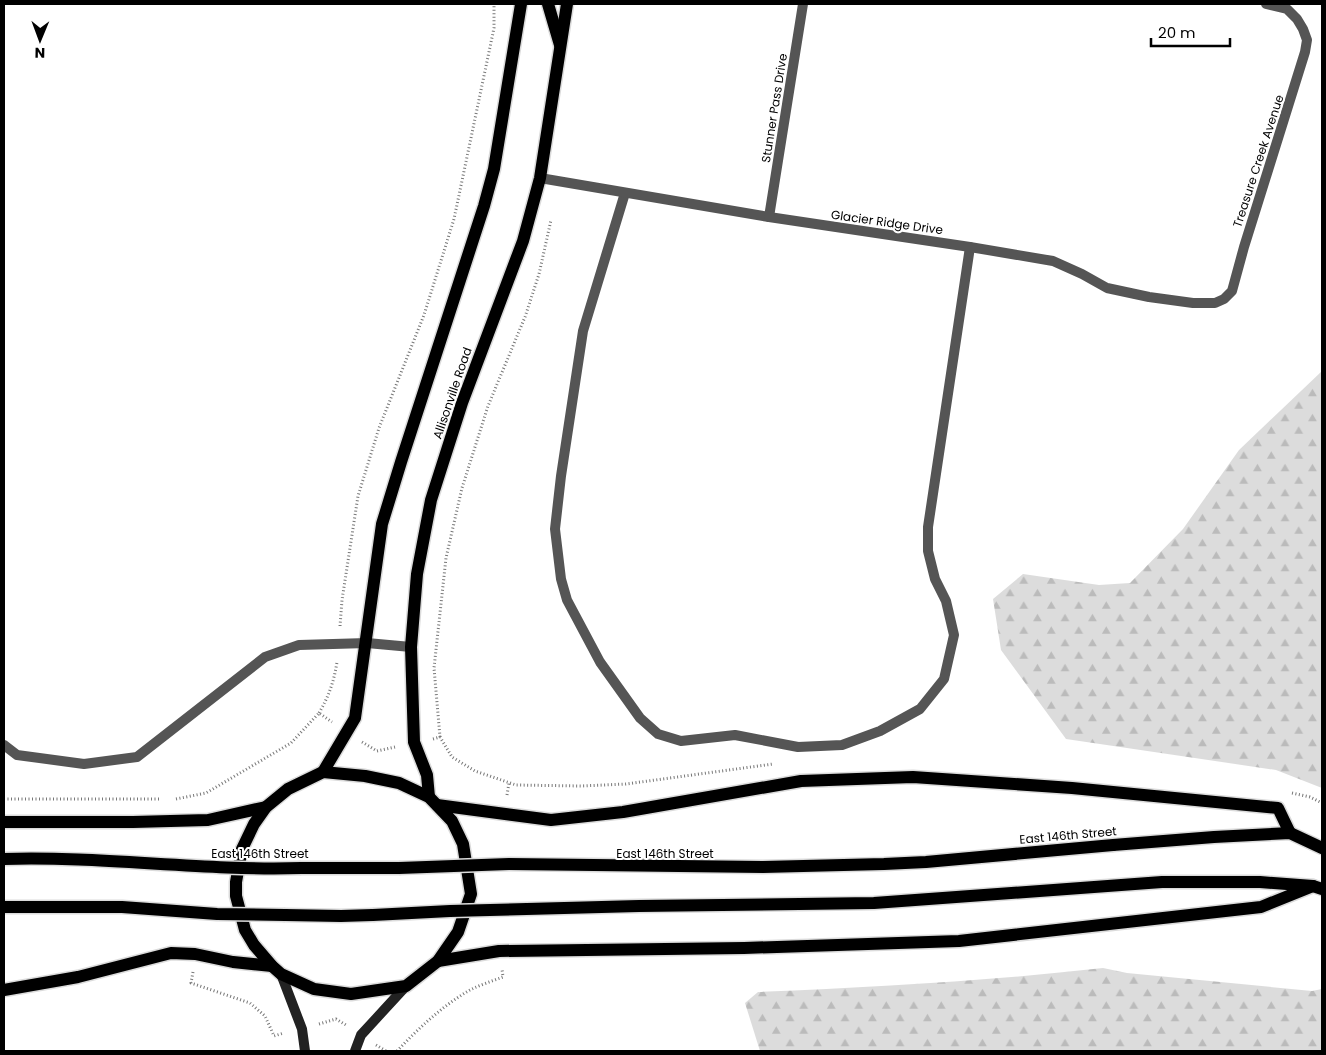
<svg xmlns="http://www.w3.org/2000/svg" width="1326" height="1055" font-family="Poppins,sans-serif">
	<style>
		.forest { fill: url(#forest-firs) }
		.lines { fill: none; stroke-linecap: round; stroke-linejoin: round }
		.primary-casing { stroke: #dbdbdb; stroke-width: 15 }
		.path { stroke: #777; stroke-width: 3; stroke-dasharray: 1 2.5; stroke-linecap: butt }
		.service { stroke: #555; stroke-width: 10 }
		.minor { stroke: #555; stroke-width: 10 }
		.secondary { stroke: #222; stroke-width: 10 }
		.primary { stroke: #000; stroke-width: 12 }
		.primary-bridge-casing { stroke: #dbdbdb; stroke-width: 15; stroke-linecap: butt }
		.primary-bridge { stroke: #000; stroke-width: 12 }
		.labels { text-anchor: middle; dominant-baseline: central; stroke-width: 4; stroke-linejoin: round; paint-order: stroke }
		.street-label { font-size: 12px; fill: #000; stroke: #fff }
	</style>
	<defs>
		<pattern id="forest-firs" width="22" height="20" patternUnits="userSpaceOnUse" patternTransform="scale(1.25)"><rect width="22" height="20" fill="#dcdcdc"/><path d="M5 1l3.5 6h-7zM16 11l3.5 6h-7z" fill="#bbb"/></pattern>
	</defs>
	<rect width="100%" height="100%" fill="#fff"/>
	<g class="forest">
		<polygon points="1322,371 1322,788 1276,770 1066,739 1001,650 993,599 1023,574 1099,585 1130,583 1183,529 1239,450"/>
		<path d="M1103,968L1127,973L1312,991L1322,989V1051H760L745,1003L758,992C874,987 989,981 1103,968Z"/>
	</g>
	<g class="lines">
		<g class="primary-casing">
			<g id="primary">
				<polyline points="548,4 560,45"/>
				<polyline points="323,772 355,718 382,524 401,462 484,206 494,169 521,4"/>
				<polygon points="323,772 365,776 399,783 429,797 452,821 463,844 471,894 458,932 438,961 406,986 351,994 314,989 281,974 272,966 254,945 245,930 236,896 236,882 242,849 254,824 266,807 288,789"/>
				<polyline points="429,797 427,775 414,742 411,647 417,574 431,500 462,403 523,241 540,178 567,4"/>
				<polyline points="437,805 551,820 623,812 801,781 913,777 1072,788 1278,808 1290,833"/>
				<polyline points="4,822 133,822 208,820 266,807"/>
				<polyline points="1113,845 1214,837 1290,833 1322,848"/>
				<polyline points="301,868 399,868"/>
				<polyline points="1162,882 1260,882 1313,886 1322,889"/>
				<polyline points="285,915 341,916 373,915"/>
				<polyline points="438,961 499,951 744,948 959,941 1261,907 1313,886"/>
				<polyline points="4,990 78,977 171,953 195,954 233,962 272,966"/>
			</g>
		</g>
		<g class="path">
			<polyline points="340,626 342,600 358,496 379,428 424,315 454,219 494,28 494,4"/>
			<path d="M319,713C329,696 334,681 337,662"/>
			<polyline points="440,737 434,668 446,558 462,488 488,406 525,317 539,274 551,220"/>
			<polyline points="433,739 440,737 452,757 475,771 516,785 581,786 626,784 773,764"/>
			<polyline points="362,742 377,751 395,747"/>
			<polyline points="1292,793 1310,797 1322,803"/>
			<polyline points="507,795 509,783"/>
			<polyline points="4,799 160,799"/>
			<polyline points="176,799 206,793 291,743 319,713 332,722"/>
			<polyline points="193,972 191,983 250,1003 265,1016 274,1036 284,1033"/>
			<polyline points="319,1024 336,1019 346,1025"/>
			<polyline points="376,1045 386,1051"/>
			<path d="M397,1051C419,1028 442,1006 470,990C480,985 492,981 503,977L502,969"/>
		</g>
		<g class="service">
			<polyline points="625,193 583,331 561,476 555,529 561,579 567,600 600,662 640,718 658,734 681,741 735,735 798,747 842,745 880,731 920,709 944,679 954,635 946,601 935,579 928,551 928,527 970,247"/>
			<polyline points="4,745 17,755 84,764 137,757 265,657 299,645 367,643 411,647"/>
		</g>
		<g class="minor">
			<polyline points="540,178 769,217 970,247 1053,261 1082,274 1107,288 1149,297 1193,303 1215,303 1224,299 1232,291 1244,247 1305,52 1307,40 1303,29 1297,19 1287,9 1266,4"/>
			<polyline points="769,217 803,4"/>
		</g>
		<g class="secondary">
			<polyline points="281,974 302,1029 305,1051"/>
			<polyline points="355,1051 361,1035 406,986"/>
		</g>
		<use href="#primary" class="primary"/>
		<g class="primary-bridge-casing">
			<g id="primary-bridge">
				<path d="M4,859C103,856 202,871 301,868"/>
				<polyline points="399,868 509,864 763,867 884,864 926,862 1113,845"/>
				<polyline points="4,907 122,907 217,914 285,915"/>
				<polyline points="373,915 450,911 639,906 874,903 1162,882"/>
			</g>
		</g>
		<use href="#primary-bridge" class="primary-bridge"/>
	</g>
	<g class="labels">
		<g class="street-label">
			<text transform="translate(774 108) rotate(-81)">Stunner Pass Drive</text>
			<text transform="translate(1258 161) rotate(-72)">Treasure Creek Avenue</text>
			<text transform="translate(887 222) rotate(8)">Glacier Ridge Drive</text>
			<text transform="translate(452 393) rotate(-71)">Allisonville Road</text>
			<text transform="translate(1068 835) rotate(-5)">East 146th Street</text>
			<text x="260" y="853">East 146th Street</text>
			<text x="665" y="853">East 146th Street</text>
		</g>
	</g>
	<rect width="1326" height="1055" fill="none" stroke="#000000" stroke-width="10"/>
	<g transform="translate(40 40) rotate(181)" stroke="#ffffff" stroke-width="4" paint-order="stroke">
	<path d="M0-4L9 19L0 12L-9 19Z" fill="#000000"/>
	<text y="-8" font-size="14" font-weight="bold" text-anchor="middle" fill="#000000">N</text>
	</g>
	<path d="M1151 38v8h79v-8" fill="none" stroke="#000000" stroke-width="2.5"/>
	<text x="1158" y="38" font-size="15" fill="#000000" stroke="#ffffff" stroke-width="4" paint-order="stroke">20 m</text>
</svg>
